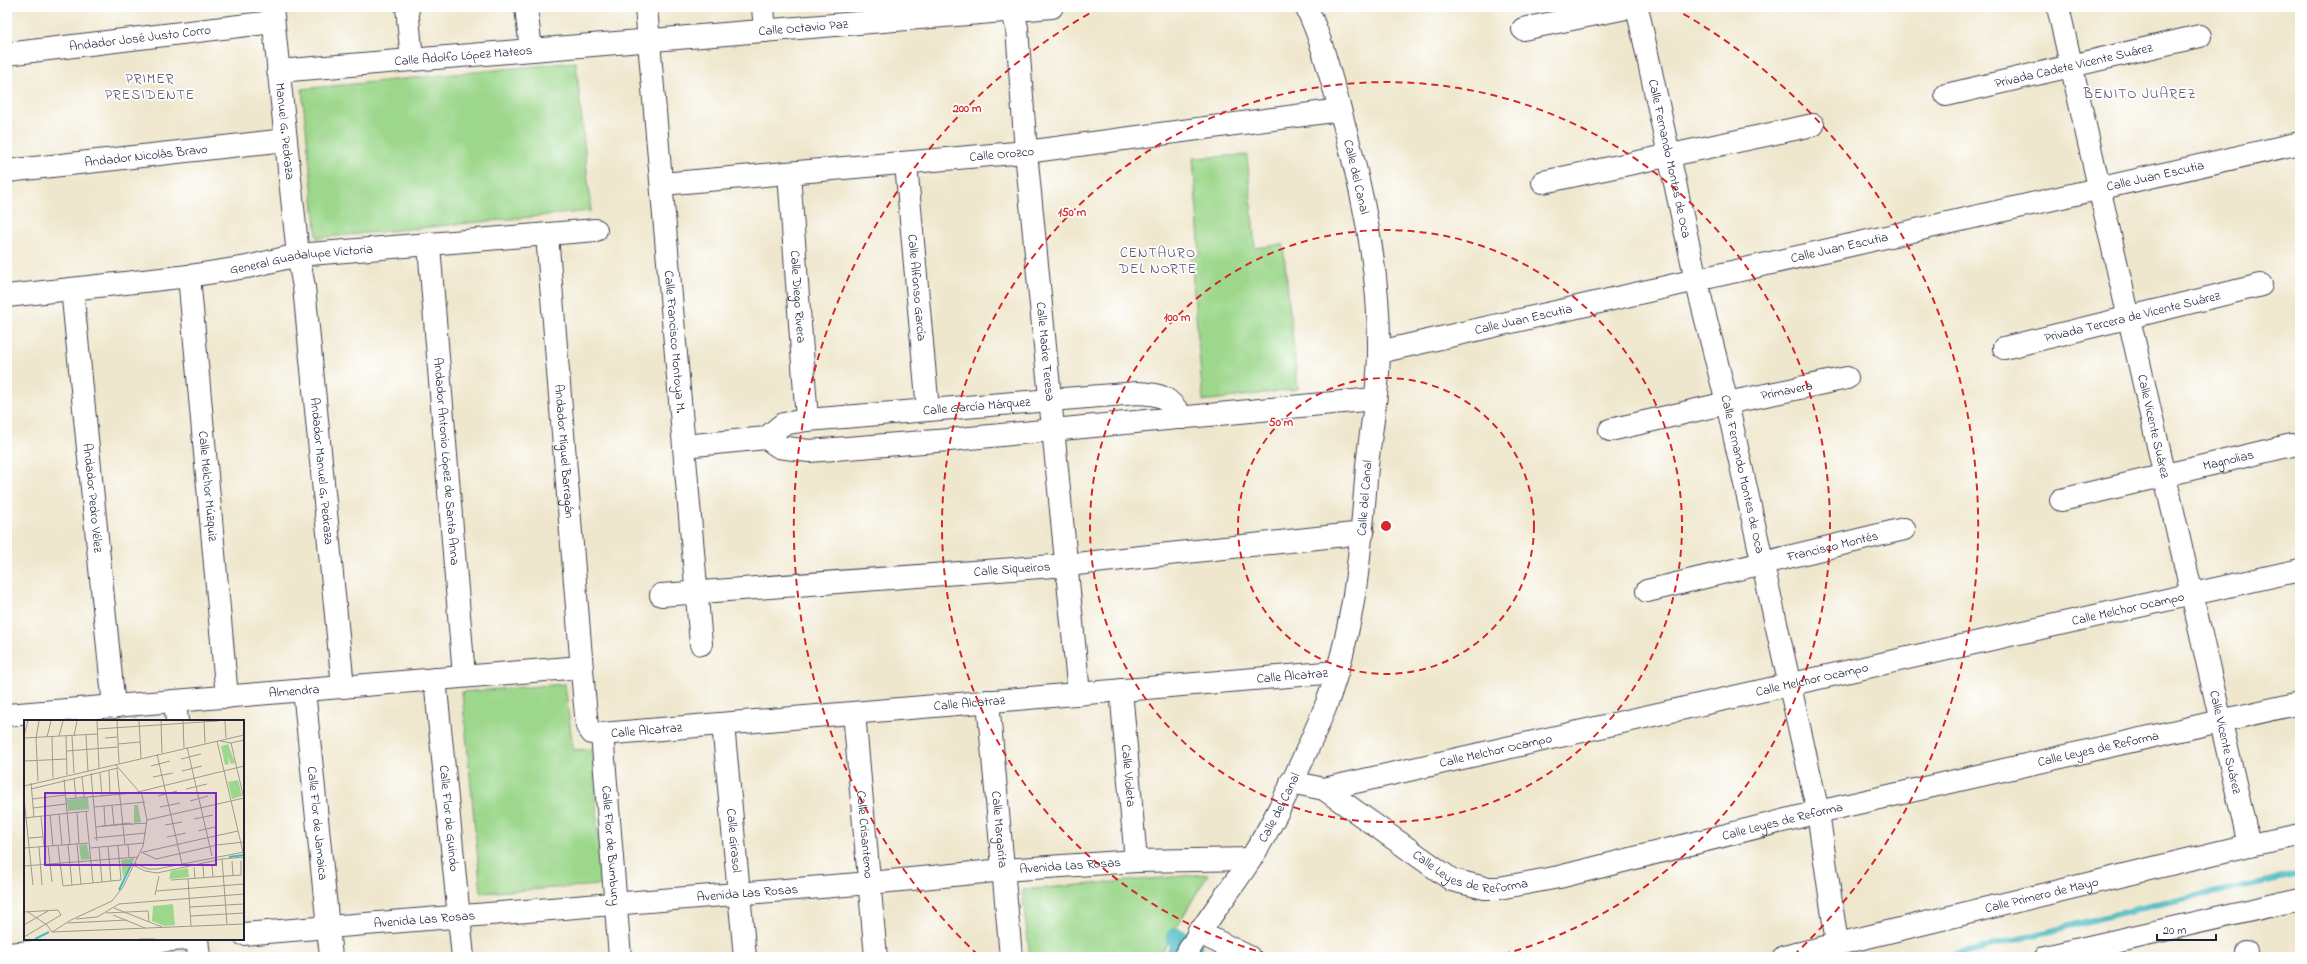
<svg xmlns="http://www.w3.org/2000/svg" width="2307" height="964" font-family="'Indie Flower',sans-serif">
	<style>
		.park { fill: #9cd78b; stroke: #5f7c63 }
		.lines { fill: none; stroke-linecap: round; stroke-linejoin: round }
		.stream { stroke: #49b9bf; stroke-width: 6 }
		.canal { stroke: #49b9bf; stroke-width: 21 }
		.minor-casing { stroke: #414051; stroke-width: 24 }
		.tertiary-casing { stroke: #414051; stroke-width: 24 }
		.minor { stroke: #fff; stroke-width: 22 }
		.tertiary { stroke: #fff; stroke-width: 22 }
		.ring { fill: none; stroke: #d62828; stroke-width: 2; stroke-dasharray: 7 5 }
		.labels { text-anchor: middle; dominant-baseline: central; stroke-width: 3.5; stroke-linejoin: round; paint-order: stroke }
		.street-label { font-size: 13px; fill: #22223b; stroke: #fff }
		.neighbourhood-label { font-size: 14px; letter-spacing: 1px; fill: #554c6f; stroke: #fff }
		.inset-river { fill: none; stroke: #49b9bf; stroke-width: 2 }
		.inset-road { fill: none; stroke: #9d9893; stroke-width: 1 }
		.view { fill: #7b2cbf; fill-opacity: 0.15; stroke: #7b2cbf; stroke-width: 2 }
		.inset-edge { fill: none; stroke: #22223b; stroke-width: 2 }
		.centre { fill: #d62828; stroke: #fff; stroke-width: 2 }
		.ring-label { font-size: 12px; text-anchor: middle; font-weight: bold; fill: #d62828; stroke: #fff; stroke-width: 3.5; stroke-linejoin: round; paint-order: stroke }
	</style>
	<rect width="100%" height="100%" fill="#fff"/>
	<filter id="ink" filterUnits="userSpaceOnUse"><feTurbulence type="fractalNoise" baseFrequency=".025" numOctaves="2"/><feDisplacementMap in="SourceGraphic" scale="8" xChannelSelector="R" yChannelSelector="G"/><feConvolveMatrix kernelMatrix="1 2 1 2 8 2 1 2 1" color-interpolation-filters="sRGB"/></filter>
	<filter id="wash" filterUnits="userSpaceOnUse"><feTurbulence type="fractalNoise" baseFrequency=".012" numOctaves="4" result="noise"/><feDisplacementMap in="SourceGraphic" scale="16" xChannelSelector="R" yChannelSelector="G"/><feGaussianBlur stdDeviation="0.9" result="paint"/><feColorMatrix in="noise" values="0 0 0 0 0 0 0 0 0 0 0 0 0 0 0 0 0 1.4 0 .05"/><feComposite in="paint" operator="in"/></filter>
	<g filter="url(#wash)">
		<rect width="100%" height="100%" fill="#efe7cd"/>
		<g class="park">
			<polygon points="576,62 591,211 317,238 302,89"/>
			<polygon points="1247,155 1255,248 1283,244 1298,389 1203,401 1191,256 1200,255 1193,158"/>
			<polygon points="565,684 573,750 593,749 601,885 481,893 462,692"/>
			<polygon points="1208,874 1159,957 1030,957 1022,890"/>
		</g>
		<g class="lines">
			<g class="stream">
				<polyline points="1167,957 1176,938"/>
				<polyline points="1947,957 2137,909 2300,874"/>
			</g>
			<polyline class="canal" points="1176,938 1192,946"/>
		</g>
	</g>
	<g filter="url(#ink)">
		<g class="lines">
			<g class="minor-casing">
				<g id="minor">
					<path id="s1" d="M272,7L298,255L304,287L343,687"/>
					<polyline points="407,7 412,60"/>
					<polyline points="526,7 531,50"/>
					<path id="s2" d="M646,7L701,644"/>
					<polyline points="763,7 765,31"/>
					<path id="s3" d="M1008,7L1014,16L1017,28L1026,152L1079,694"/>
					<path id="s4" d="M1637,7L1696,280L1727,403L1818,812L1837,944"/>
					<path id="s5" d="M2058,7L2249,845"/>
					<polyline points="1523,29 1631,7"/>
					<path id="s6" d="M7,54L273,22"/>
					<path id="s7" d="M278,71L1052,7"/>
					<path id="s8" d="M1946,95L2200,36"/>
					<path id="s9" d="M906,164L928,410"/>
					<path id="s10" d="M7,171L286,140"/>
					<path id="s11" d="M789,173L807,420"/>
					<polyline points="1543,182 1813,125"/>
					<path id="s12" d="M662,184L1026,152L1340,110"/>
					<path id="s13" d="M547,235L584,694L587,726L592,733L602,734L1337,672"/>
					<path id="s14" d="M429,246L464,676"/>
					<path id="s15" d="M189,276L227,697"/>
					<path id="s16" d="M72,289L114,707"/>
					<path id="s17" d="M7,296L189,276L247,267L298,255L596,230"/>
					<path id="s18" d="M2004,348L2261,285"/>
					<path id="s19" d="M1379,352L2300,143"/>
					<path id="s20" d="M1610,430L1727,403L1847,378"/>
					<polyline points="766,438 779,447 809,451 949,440 1374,399"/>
					<path id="s21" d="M684,446L766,438L783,424L807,420L1137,393C1163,394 1168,397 1183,418"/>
					<path id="s22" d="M2061,500L2292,445"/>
					<path id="s23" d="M1647,591L1904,529"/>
					<path id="s24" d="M661,595L1067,565L1363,533"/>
					<path id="s25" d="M435,679L463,957"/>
					<path id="s26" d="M304,690L331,957"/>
					<path id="s27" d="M1121,690L1136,861"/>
					<polyline points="175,701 177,721"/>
					<path id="s28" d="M988,701L1011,957"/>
					<path id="s29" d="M854,713L876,957"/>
					<path id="s30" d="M7,715L581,667"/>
					<path id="s31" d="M723,724L745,957"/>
					<path id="s32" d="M602,734L620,957"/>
					<path id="s33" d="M1291,782L1324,789L1452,880L1485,888H1499L1559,877L1818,812L2300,703"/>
					<path id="s34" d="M1324,789L2300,570"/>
					<polyline points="1198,932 1249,957"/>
					<path id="s35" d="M243,934L870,883L1004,870L1136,861L1251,859"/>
					<polyline points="197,939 199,957"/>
					<polyline points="2246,952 2247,957"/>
					<polyline points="7,954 185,939"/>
					<path id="s36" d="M1784,957L2249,845L2300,835"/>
					<polyline points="2045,957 2300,899"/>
				</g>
			</g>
			<g class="tertiary-casing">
				<g id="tertiary">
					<path id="s37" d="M1185,957C1204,921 1231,891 1252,857C1280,813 1305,756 1325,708C1355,630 1361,548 1367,466C1371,427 1379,389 1379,350C1380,262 1358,172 1334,88C1326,61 1319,32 1306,7"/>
				</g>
			</g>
			<use href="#minor" class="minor"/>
			<use href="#tertiary" class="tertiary"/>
		</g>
	</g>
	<g class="ring">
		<circle cx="1386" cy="526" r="148"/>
		<circle cx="1386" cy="526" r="296"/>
		<path d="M1279 957A444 444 0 1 1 1493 957"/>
		<path d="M978 955A592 592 0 0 1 1099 8M1673 8A592 592 0 0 1 1794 955"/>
	</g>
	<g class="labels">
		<g class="street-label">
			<text stroke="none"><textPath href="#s7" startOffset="527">Calle Octavio Paz</textPath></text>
			<text stroke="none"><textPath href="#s6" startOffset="134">Andador José Justo Corro</textPath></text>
			<text stroke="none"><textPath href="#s7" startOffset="186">Calle Adolfo López Mateos</textPath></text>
			<text stroke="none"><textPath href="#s8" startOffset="131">Privada Cadete Vicente Suárez</textPath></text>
			<text stroke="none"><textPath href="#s1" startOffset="125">Manuel G. Pedraza</textPath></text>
			<text stroke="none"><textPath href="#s12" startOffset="341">Calle Orozco</textPath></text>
			<text stroke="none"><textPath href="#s10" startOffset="140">Andador Nicolás Bravo</textPath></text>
			<text stroke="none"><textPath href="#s4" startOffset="155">Calle Fernando Montes de Oca</textPath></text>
			<text stroke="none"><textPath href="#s19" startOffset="796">Calle Juan Escutia</textPath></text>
			<text transform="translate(1356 177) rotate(77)">Calle del Canal</text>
			<text stroke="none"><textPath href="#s19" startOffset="472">Calle Juan Escutia</textPath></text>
			<text stroke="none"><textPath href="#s17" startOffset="297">General Guadalupe Victoria</textPath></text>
			<text stroke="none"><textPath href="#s9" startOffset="124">Calle Alfonso García</textPath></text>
			<text stroke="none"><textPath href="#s11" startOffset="124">Calle Diego Rivera</textPath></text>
			<text stroke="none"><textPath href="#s18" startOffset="132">Privada Tercera de Vicente Suárez</textPath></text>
			<text stroke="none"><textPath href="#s19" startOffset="148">Calle Juan Escutia</textPath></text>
			<text stroke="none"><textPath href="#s2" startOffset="336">Calle Francisco Montoya M.</textPath></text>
			<text stroke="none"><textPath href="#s3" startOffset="348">Calle Madre Teresa</textPath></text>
			<text stroke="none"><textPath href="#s20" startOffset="181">Primavera</textPath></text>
			<text stroke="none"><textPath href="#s21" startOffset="299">Calle García Márquez</textPath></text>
			<text stroke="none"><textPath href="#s5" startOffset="430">Calle Vicente Suárez</textPath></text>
			<text stroke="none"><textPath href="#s13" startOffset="217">Andador Miguel Barragán</textPath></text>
			<text stroke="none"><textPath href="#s22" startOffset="172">Magnolias</textPath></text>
			<text stroke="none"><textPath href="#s14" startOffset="216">Andador Antonio López de Santa Anna</textPath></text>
			<text stroke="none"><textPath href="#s1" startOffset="467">Andador Manuel G. Pedraza</textPath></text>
			<text stroke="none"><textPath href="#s4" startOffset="479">Calle Fernando Montes de Oca</textPath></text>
			<text stroke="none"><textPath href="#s15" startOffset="211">Calle Melchor Múzquiz</textPath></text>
			<text stroke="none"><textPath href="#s16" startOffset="210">Andador Pedro Vélez</textPath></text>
			<text stroke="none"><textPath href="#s37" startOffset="501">Calle del Canal</textPath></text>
			<text stroke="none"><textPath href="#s23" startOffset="191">Francisco Montés</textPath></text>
			<text stroke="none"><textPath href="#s24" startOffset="352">Calle Siqueiros</textPath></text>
			<text stroke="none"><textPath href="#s34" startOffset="824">Calle Melchor Ocampo</textPath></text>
			<text stroke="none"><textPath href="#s13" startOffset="1204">Calle Alcatraz</textPath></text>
			<text stroke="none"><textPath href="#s34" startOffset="500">Calle Melchor Ocampo</textPath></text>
			<text stroke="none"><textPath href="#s30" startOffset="288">Almendra</textPath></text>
			<text stroke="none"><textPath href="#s13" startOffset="880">Calle Alcatraz</textPath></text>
			<text stroke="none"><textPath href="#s13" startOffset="556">Calle Alcatraz</textPath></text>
			<text stroke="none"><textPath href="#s5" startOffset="754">Calle Vicente Suárez</textPath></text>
			<text stroke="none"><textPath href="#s33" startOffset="854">Calle Leyes de Reforma</textPath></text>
			<text stroke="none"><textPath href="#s34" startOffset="176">Calle Melchor Ocampo</textPath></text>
			<text stroke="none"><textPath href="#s27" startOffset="86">Calle Violeta</textPath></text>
			<text stroke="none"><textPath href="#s37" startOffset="177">Calle del Canal</textPath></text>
			<text stroke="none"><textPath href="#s25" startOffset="140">Calle Flor de Guindo</textPath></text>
			<text stroke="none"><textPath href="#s33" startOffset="530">Calle Leyes de Reforma</textPath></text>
			<text stroke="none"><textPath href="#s26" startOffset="134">Calle Flor de Jamaica</textPath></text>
			<text stroke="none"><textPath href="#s28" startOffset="129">Calle Margarita</textPath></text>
			<text stroke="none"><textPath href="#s29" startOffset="122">Calle Crisantemo</textPath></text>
			<text stroke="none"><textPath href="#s31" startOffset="117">Calle Girasol</textPath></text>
			<text stroke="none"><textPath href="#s32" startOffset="112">Calle Flor de Bumbury</textPath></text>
			<text stroke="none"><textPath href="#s35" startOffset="830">Avenida Las Rosas</textPath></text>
			<text stroke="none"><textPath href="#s33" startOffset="206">Calle Leyes de Reforma</textPath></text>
			<text stroke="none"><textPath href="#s35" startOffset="506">Avenida Las Rosas</textPath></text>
			<text stroke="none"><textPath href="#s36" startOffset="265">Calle Primero de Mayo</textPath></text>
			<text stroke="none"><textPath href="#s35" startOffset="182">Avenida Las Rosas</textPath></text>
		</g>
		<g class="neighbourhood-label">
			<text x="150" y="79">PRIMER<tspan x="150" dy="16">PRESIDENTE</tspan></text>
			<text x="2140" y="94">BENITO JUAREZ</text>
			<text x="1158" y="253">CENTAURO<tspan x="1158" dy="16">DEL NORTE</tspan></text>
		</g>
	</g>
	<g transform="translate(24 720)">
		<rect width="220" height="220" fill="#efe7cd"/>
		<path d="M214,60L218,76L208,79L204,62Z" fill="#9cd78b"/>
		<path d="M204,24L211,43L207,44L204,36L205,44L201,45L197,26ZM64,78L65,89L44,91L43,80ZM110,85H114L117,102L110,103ZM63,124L66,139L57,140L55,125ZM111,138L99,158L97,140ZM164,148L165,157L145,159L147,151ZM149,184L151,205L140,206L128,201L129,186Z" fill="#9cd78b"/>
		<path class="inset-river" d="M205,137L220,135M95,170L108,143M11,219L25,212"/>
		<path class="inset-road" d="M73,1L75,48M93,1L95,43M115,1L117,38M137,1L138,33M159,1L160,28M180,1L181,23M201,1L202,18M73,9L194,1M0,15L4,1M62,15L64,52M35,16L39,1M42,16L43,55M48,16L50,53M50,16L53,1M23,17L27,1M28,17L29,58M0,18L73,14M81,18L93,17M193,21L219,132M196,21L207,23L220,20M207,23L220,79M94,24L116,22M163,27L188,136M43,31L94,27M133,34L158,144M157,39L177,34M0,41L43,39M127,46L146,41M93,49L101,125M85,51L86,75M158,51L178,46M67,53L73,121M76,53L78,76M58,57L60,77M129,57L149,53M40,59L46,125M50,59L52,78M14,61L12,18L15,1M7,63L10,97M0,66L220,15M7,69L94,48M162,69L183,64M134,76L153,71M0,78L9,165M8,79L41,75M42,79L110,73L220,46M166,81L184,76M80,86L81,105M88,86L90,104M70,87L121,82M136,87L156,83M9,88L42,84M62,91L69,163M53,92L55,124M35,94L38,125M26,95L29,126M17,96L20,127M0,98L65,91M170,99L189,95M123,100L220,78M141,105L158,102M78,106L123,103M72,107L105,103L109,105M174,111L191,107M143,117L162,113M5,118L19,117M70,118L122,113M53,124L57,164M44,125L48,165M104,125L105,137M24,126L28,162M34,126L39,166L97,160L94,126M84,126L87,161M15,127L18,165M75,127L78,162M0,128L64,123M66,128L120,123M117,132L132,139L193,125L220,122M119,132L214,111M198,139L203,204M208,141L209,156M110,143L124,149H133L220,132M188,144L189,157M109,145L121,151L133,153L198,139L220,137M0,146L114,137M179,146L180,158M170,147L171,159M164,159L167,206M147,160L217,155V141M132,171L220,164M131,175L135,156M166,187L220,184M90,188L138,207M0,192L34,190L37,195L0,217M4,192L23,205L28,212M82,193L124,191L125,202M89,195L121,208M167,196L220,193M52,199L73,197L95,184L220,174M44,203L103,200M0,205L24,191M28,212L47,200L88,181L99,167L119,126L123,100L118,75L91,44M28,212L220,204M115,219H131"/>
		<path class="view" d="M21,73H192V145H21Z"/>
		<rect width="220" height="220" class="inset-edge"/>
	</g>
	<circle cx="1386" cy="526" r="6" class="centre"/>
	<g class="ring-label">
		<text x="967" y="112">200 m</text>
		<text x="1072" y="216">150 m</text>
		<text x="1177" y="321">100 m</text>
		<text x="1281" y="426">50 m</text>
	</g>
	<rect width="2307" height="964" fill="none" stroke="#fff" stroke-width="24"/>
	<path d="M2157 934v6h59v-6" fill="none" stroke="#22223b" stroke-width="2"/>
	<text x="2163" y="934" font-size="12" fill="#22223b" stroke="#ffffff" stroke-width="3" paint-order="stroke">20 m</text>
</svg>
